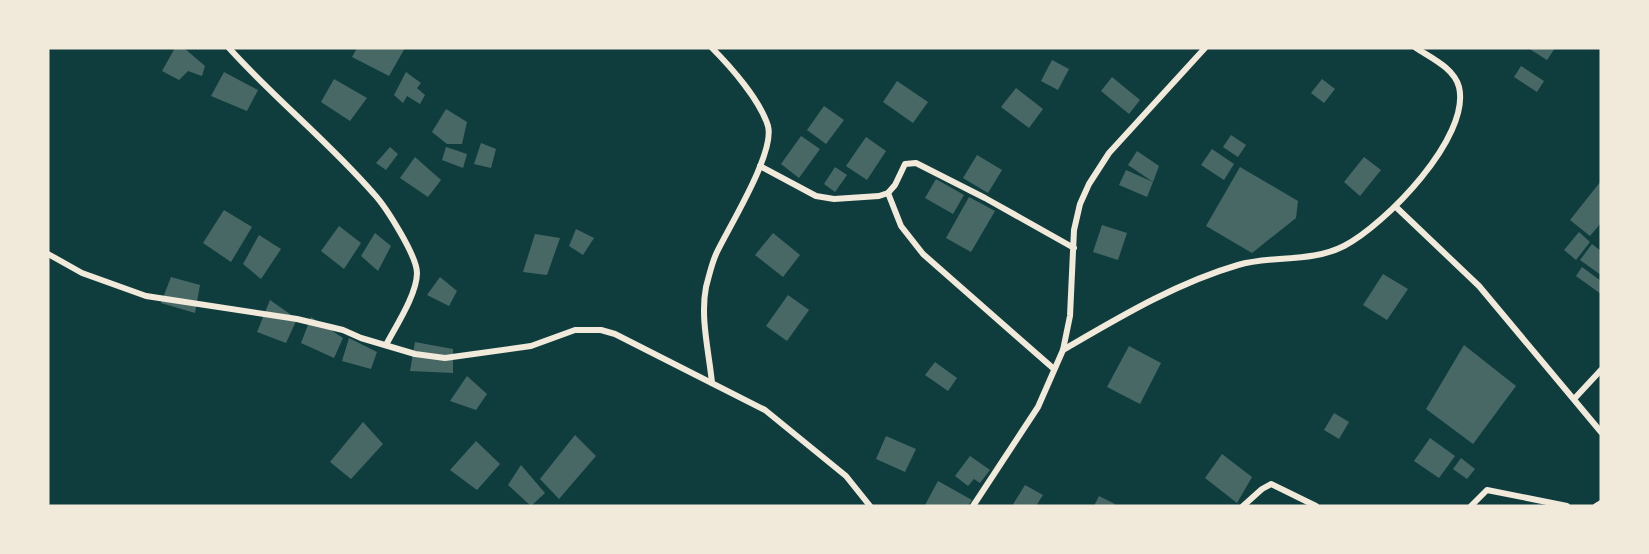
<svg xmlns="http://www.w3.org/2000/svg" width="1649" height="554" font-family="Mulish,sans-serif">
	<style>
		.building { fill: #486865 }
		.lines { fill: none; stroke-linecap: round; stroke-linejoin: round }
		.minor { stroke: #f1e9da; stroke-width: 6 }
	</style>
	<rect width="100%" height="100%" fill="#0f3d3e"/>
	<g class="building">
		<polygon points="175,48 184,48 205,66 202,76 188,71 179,80 162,71"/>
		<polygon points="357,48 405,48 389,76 352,57"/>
		<polygon points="1528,48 1555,48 1547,60"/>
		<polygon points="1052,60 1069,69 1058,90 1041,81"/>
		<polygon points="1521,66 1544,81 1537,92 1514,77"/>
		<polygon points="224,72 258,90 247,111 211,96"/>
		<polygon points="406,72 421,83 417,88 425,95 420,104 407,96 403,103 394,95"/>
		<polygon points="1112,77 1140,100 1129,114 1101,91"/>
		<polygon points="334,79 367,98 350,121 321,102"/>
		<polygon points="1322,79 1335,89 1324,103 1311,93"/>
		<polygon points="897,81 928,102 913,123 883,102"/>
		<polygon points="1016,88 1043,109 1029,128 1001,107"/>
		<polygon points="824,106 844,120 826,144 807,130"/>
		<polygon points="446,109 467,122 462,144 447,144 432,132"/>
		<polygon points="1231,135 1246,145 1238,157 1223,147"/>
		<polygon points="801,136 820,149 799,178 781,164"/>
		<polygon points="866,137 886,151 867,180 846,166"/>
		<polygon points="481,143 496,149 491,168 474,164"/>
		<polygon points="390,147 398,154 386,170 376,163"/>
		<polygon points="446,147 467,154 463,168 442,160"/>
		<polygon points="1212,149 1234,164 1224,180 1201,165"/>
		<polygon points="1137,151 1159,166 1153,182 1128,165"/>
		<polygon points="977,155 1002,170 988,193 963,178"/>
		<polygon points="415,157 441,180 428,197 400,178"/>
		<polygon points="1364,157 1381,170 1360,196 1344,182"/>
		<polygon points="835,167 847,175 835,192 824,184"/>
		<polygon points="1240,167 1298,201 1296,218 1252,253 1206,226"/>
		<polygon points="1126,170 1153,182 1147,197 1119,185"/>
		<polygon points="936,179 964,195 953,214 925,198"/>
		<polygon points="1601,181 1601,223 1590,236 1570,220"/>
		<polygon points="969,197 995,211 971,252 946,238"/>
		<polygon points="224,210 252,227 231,262 203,243"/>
		<polygon points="1102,225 1127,233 1118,260 1093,252"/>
		<polygon points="339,226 361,243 344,269 321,251"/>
		<polygon points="576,229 594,238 583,255 569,246"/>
		<polygon points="1579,232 1590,242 1576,260 1564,250"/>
		<polygon points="375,233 391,246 378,271 361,256"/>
		<polygon points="773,233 800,255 783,277 755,255"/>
		<polygon points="535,234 560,238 547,275 523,272"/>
		<polygon points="259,235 281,249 261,279 243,264"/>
		<polygon points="1592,244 1601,251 1601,275 1580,260"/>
		<polygon points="1582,267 1601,281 1601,294 1576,276"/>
		<polygon points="1383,274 1408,289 1387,320 1363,305"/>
		<polygon points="171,277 200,285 195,313 161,303"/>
		<polygon points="440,277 457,291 449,306 427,295"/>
		<polygon points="788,295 809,310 787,341 766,326"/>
		<polygon points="270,300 297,319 286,343 257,332"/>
		<polygon points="311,317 343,338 334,358 301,343"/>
		<polygon points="349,338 377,352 371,369 342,361"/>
		<polygon points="415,342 453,349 453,373 410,371"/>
		<polygon points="1464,345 1516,386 1473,444 1426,409"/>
		<polygon points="1129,346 1161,363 1140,404 1107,387"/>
		<polygon points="935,362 957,378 948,391 925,375"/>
		<polygon points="467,376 487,394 476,410 450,401"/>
		<polygon points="1334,413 1349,422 1339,439 1324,430"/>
		<polygon points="363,422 383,444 351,479 330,462"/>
		<polygon points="575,435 596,456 559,499 540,479"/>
		<polygon points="886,436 916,449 905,472 876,459"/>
		<polygon points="1430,438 1455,456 1439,478 1414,461"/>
		<polygon points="476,441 500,464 477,490 450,470"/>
		<polygon points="1222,454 1252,477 1237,503 1205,478"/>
		<polygon points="970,456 990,470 980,483 974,479 968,486 955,476"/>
		<polygon points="1461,458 1475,469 1467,479 1453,469"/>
		<polygon points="521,465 545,493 531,506 508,485"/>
		<polygon points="938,481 972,500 968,506 925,505"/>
		<polygon points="1025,485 1043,495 1036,506 1012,506"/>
		<polygon points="1099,496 1115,504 1114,506 1094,506"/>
	</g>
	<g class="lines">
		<g class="minor">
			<path d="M229,48C275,99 329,142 374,194C386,207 417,256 417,273C417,294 396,326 386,345"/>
			<path d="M712,48C731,67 760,100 768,126C775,153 730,225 717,252C712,262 709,276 706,287C700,318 709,352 712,383"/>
			<polyline points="760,166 816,196 834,199 879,196 888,193 895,185 905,164 916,163 985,198 1074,248"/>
			<polyline points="888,193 901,226 923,254 1054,369"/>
			<polyline points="1396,207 1479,286 1601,432"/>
			<polyline points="48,254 82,273 146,296 297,319 343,330 361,338 415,354 445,358 531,346 575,330 601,330 615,334 765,410 846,476 870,506"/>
			<path d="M1063,350C1118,318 1176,283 1238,265C1273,255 1311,263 1344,246C1385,225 1471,137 1459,87C1454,68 1431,58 1416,48"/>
			<polyline points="1575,398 1601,370"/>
			<polyline points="973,506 1038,407 1063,350 1070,316 1074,230 1080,204 1089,184 1109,153 1205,48"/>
			<polyline points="1243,506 1262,489 1271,484 1316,506"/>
			<polyline points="1471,506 1487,490 1567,506"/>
			<polyline points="1596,506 1601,503"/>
		</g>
	</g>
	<rect width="1649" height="554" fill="none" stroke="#f1e9da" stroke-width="99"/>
</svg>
